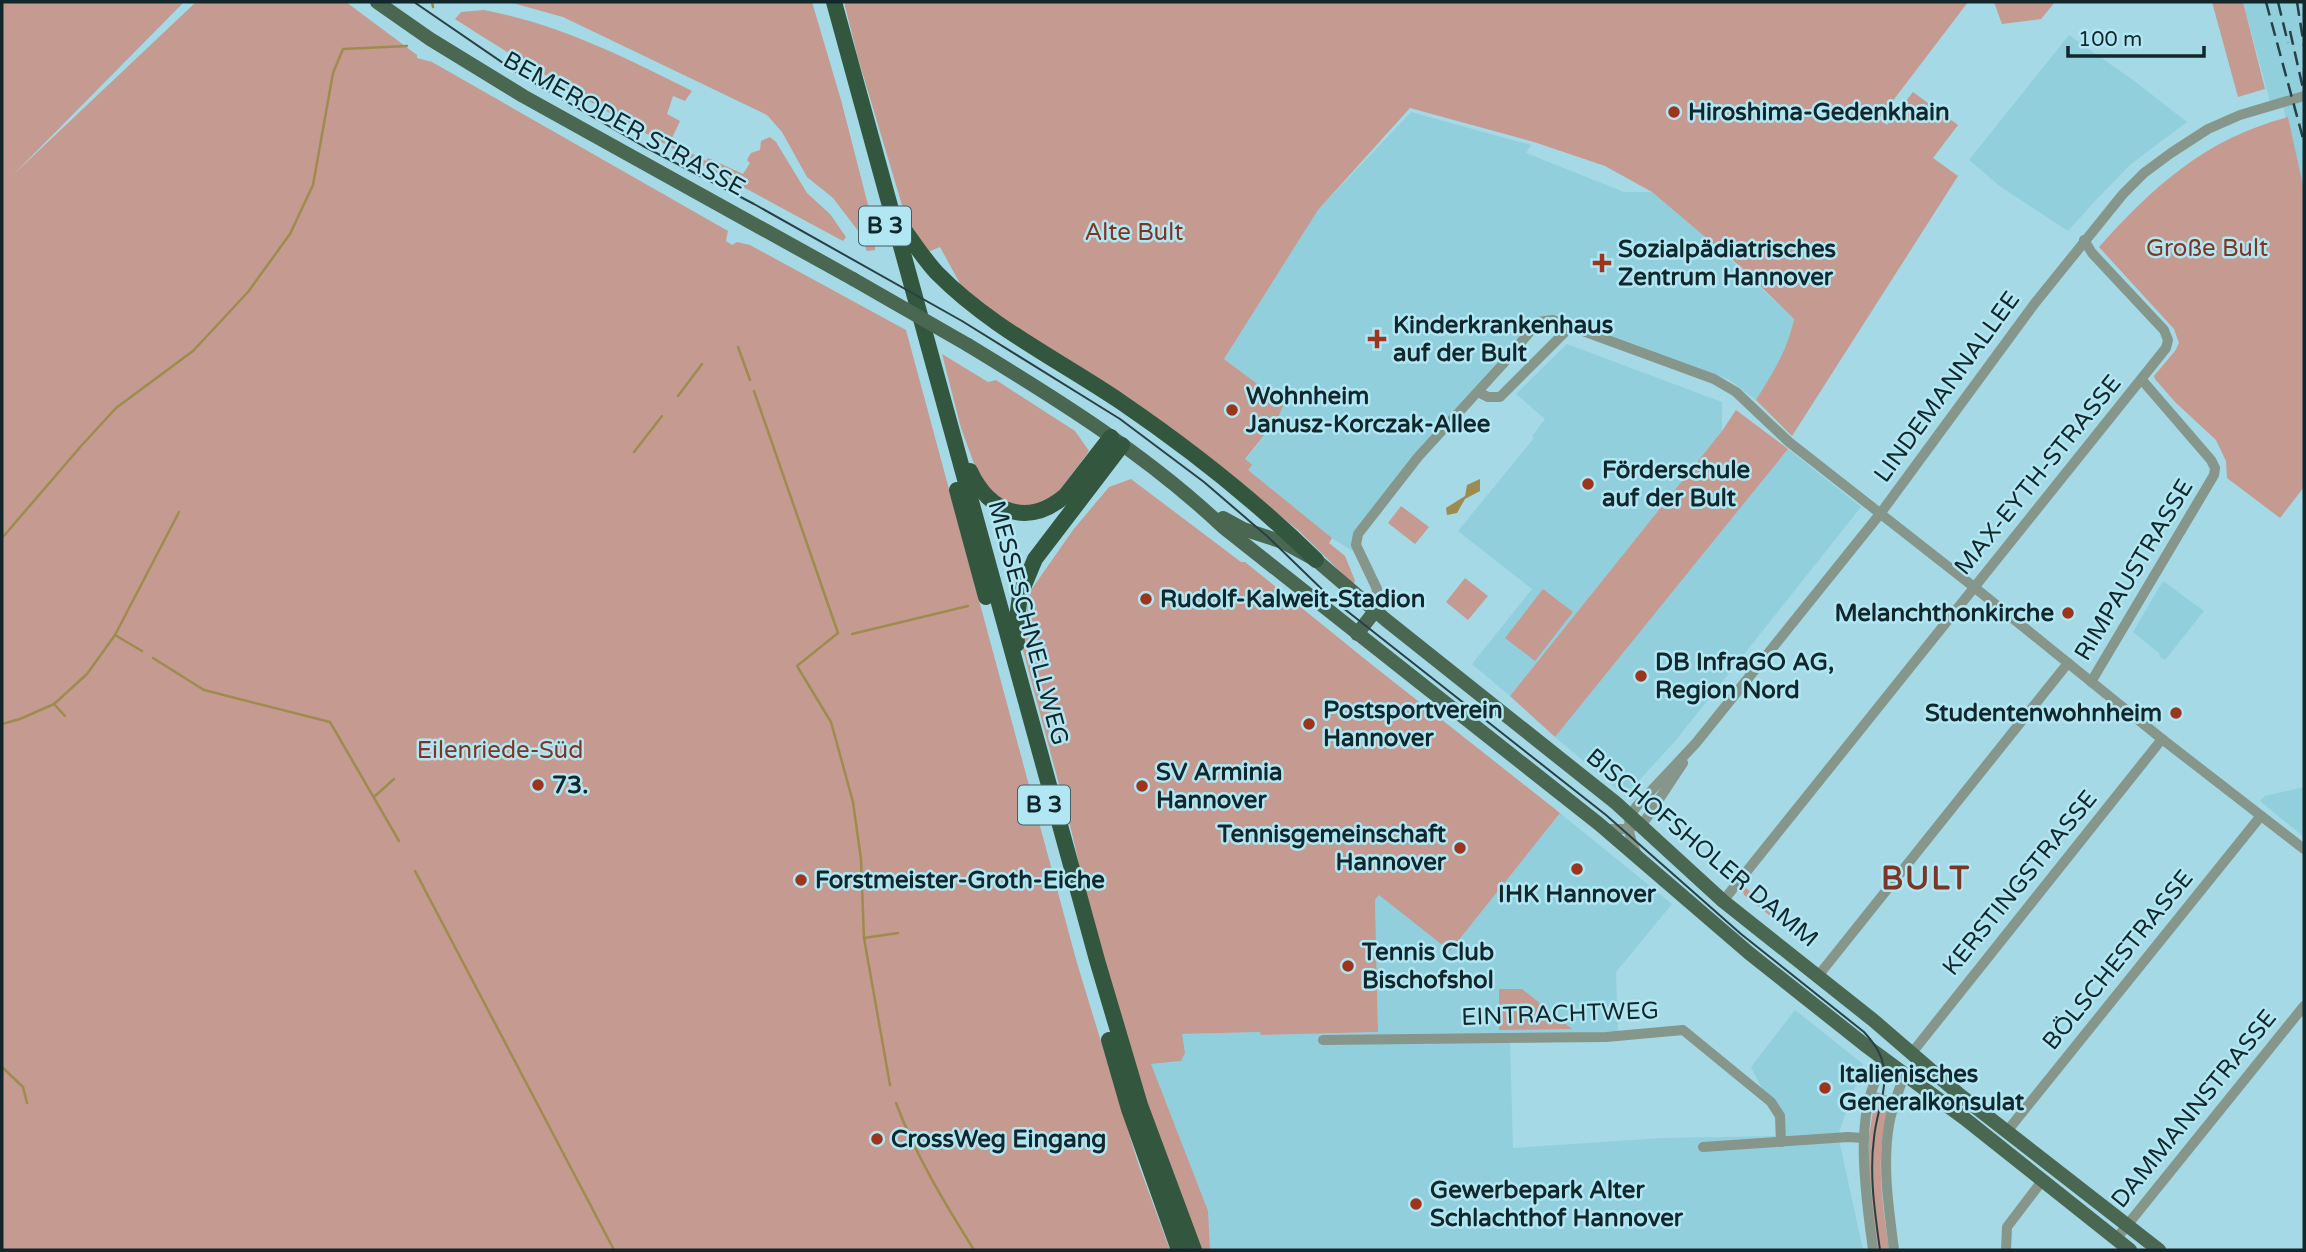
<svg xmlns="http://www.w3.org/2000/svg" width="2306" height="1252" font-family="'Varela Round',sans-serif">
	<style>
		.built { fill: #91cfdd }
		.green { fill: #c59a90 }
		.water { fill: #9e8c4f }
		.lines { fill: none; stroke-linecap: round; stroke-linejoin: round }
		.stream { stroke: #9e8c4f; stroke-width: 2.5 }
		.minor { stroke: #86968b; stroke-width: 10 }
		.major { stroke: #4a6752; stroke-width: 14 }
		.highway { stroke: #33563f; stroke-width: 16 }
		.tram { stroke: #284147; stroke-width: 2 }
		.rail { stroke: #284147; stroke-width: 2.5; stroke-dasharray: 14 7; stroke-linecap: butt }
		.major-bridge { stroke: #4a6752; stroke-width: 14 }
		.poi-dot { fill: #9d341e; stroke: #b1e6f3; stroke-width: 2.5 }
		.labels { text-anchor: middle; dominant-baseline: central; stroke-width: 5; stroke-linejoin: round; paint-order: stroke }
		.shield { fill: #b1e6f3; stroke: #426068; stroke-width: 2 }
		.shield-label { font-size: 23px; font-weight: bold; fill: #12272c }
		.poi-label { font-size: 24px; font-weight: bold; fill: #12272c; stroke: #b1e6f3; text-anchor: start }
		.street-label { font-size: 24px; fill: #12272c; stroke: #b1e6f3 }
		.park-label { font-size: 24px; fill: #823322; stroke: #b1e6f3 }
		.district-label { font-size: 32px; font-weight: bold; letter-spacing: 2px; fill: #7b3627; stroke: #b1e6f3 }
	</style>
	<rect width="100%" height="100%" fill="#a5d9e5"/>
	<g class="built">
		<polygon points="2243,2 2304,2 2304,200 2282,102 2271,105"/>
		<polygon points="2069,35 2133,80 2187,122 2131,164 2094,202 2068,231 2001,187 1969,160"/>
		<polygon points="1411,112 1531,145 1526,153 1624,192 1652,192 1714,244 1794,319 1787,347 1774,372 1756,400 1728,379 1557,315 1535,319 1415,455 1356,532 1356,550 1351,550 1332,538 1247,470 1245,460 1278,419 1284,404 1224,359 1318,210"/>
		<polygon points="1567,344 1722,402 1722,431 1510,696 1472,664 1532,589 1458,531 1534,438 1532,436 1545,419 1516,394"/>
		<polygon points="1788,449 1861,507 1676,740 1625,796 1555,737"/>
		<polygon points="2163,581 2204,611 2165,660 2159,656 2160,654 2133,632"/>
		<polygon points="2304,787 2304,837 2260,801 2265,796"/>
		<polygon points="1560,813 1672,904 1616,972 1618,1037 1510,1042 1513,1148 1662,1138 1776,1136 1776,1116 1751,1067 1795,1010 1863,1064 1838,1135 1863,1250 1210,1250 1151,1064 1176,1062 1185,1053 1181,1034 1261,1032 1261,1035 1378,1032 1375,900 1380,894 1450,950"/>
	</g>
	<g class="green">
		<polygon points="2,2 184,2 13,175 196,2 346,2 417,55 417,58 432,62 728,231 726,241 732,245 737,242 750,245 906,330 1077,963 1138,1163 1170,1250 2,1250"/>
		<polygon points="509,2 812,2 841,100 875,232 875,250 867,251 859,232 833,198 807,177 782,132 767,115 563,17"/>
		<path d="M844,2H1968L1879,119L1887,125L1913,92L1958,125L1933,158L1958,176L1792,436L1756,400C1773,372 1787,352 1794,319L1742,268L1652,192L1605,166L1534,142L1410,108L1318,210L1224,359L1284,404L1278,418L1245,459L1252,465L1248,470L1332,538L1329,543L1345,556L1355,581L1353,584L1298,530L1165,426L1027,336L963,289L940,247L928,252L905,215L858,58Z"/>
		<polygon points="1994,2 2055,2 2041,19 2002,24"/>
		<polygon points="2212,2 2243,2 2265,89 2238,97"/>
		<path d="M484,10C558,24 625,57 692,91L685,101L673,96L667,114L680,121L672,138L679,147L706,161L708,158L743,174L750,163L747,160L751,153L760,150L761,141L770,137L776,142L807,193L830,214L846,237L843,241C712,170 580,100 455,19L461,12Z"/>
		<path d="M2288,117L2304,190V487L2280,518L2227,478L2226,461L2216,440L2175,402L2155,379L2154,376L2175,351L2179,343L2174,329L2099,247C2154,186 2205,139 2288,117Z"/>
		<polygon points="942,354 988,382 996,380 1075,431 1089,451 1054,498 1044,505 1011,507 981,483 961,428"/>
		<polygon points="1736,410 1788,449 1555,737 1510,696 1722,431"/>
		<polygon points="1131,479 1241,562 1245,562 1366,660 1560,813 1450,951 1379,895 1375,900 1378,1032 1261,1035 1260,1032 1182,1034 1185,1053 1181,1061 1151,1064 1208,1211 1210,1250 1200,1250 1145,1102 1087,899 1071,829 1023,650 1029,593 1073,530 1109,487"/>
		<polygon points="1401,506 1429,527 1415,544 1388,523"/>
		<polygon points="1465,578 1488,596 1468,620 1446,602"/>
		<polygon points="1543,589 1573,612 1535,661 1505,638"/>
		<polygon points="1745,885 1746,888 1785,920 1783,922 1779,923 1744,895 1742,888"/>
		<polygon points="1499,989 1522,989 1572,1029 1499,1030"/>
		<path d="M1876,1092L1892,1097C1889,1109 1885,1122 1883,1134C1877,1173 1884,1212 1889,1250H1877L1868,1181L1869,1136Z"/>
	</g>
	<polygon class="water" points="1480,479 1480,491 1465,499 1457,513 1447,515 1446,508 1465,496 1467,485"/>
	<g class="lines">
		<g class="stream">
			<polyline points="432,2 433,7"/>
			<polyline points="738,347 750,380"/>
			<polyline points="754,391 838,633 797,666 831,722 853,802 861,859 864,938 890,1085"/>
			<polyline points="678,396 702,364"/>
			<polyline points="634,452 662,416"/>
			<polyline points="2,538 82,445 116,408 193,351 248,292 290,234 313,185 333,73 343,49 407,46"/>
			<polyline points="852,634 968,606"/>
			<polyline points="115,635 142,651"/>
			<polyline points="153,658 204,690 330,722 399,841"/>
			<polyline points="54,704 65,716"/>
			<polyline points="2,724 20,719 54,704 87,674 115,635 179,512"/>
			<polyline points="375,796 394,779"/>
			<polyline points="415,871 614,1250"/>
			<polyline points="864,938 898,933"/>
			<polyline points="2,1067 23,1087 27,1103"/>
			<path d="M896,1103C916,1156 944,1202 974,1250"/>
		</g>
		<g class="minor">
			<polyline points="1478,392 1488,397 1500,397 1570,327"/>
			<polyline points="1375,611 1377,589 1356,545 1358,534 1418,457 1502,365 1538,322 1553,320 1714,379 1736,392 1789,442 1974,587 2162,739 2304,849"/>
			<polyline points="2091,682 2214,475 2215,468 2211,460 2142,380"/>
			<polyline points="1605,829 1627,829 1644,822 1683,763"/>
			<path d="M1638,857C1630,838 1623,825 1636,807L1696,743L1880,514L2035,303L2123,194L2144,173L2171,153L2208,129L2240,115L2304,96"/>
			<polyline points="1723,901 2166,348 2168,340 2164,330 2092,253 2084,240"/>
			<polyline points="1818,976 2068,663"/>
			<polyline points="1323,1040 1606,1037 1683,1030 1771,1102 1780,1116 1781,1142"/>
			<polyline points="1911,1054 2162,739"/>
			<polyline points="2008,1130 2260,817"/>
			<polyline points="1703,1147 1848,1137 1864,1138"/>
			<polyline points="2116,1239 2304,1006"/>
			<path d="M1873,1250C1867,1202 1849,1099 1889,1062"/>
			<path d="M1894,1250C1889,1209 1882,1166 1889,1125C1892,1107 1899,1090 1905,1073"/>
			<polyline points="2006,1250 2007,1227 2042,1181"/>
		</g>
		<g class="major">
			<polyline points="377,2 430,39 523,96 853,279"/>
			<path d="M968,345C1057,399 1147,455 1223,527L1599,824L1749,953L1865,1045L1964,1118L2130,1250"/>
			<polyline points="1223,518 1243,529 1283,542 1316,560 1386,620 1616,803 1723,901 1873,1020 1960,1095 2159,1250"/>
			<polyline points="1357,634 1375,611"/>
		</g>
		<g class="highway">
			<polyline points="834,2 1097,960 1140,1105 1194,1250"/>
			<path d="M899,222C911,239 923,258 937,273C990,327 1059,360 1121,402C1190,449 1257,502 1316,560"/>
			<path d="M970,471C990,514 1029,527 1066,495L1111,437"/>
			<polyline points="957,490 986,597"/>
			<polyline points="1017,644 1016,626 1020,595 1035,559 1122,445"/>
			<polyline points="1109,1040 1129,1109 1179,1250"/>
		</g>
		<path class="tram" d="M414,2L519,74L643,146L754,204L962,321L1120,419L1204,482L1268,537L1333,600L1606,815L1741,934L1864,1032C1874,1043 1882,1054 1884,1069C1887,1091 1876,1115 1874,1138C1869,1175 1875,1213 1880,1250"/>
		<g class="rail">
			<polyline points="2266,2 2304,142"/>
			<polyline points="2278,2 2288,43"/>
			<polyline points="2297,2 2304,46"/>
			<polyline points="2290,31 2304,93"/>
		</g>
		<polyline class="major-bridge" points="853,279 968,345"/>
	</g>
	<g class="poi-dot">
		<circle cx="1674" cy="112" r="7"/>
		<path d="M1598.5 252.5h7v7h7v7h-7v7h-7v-7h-7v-7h7z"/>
		<path d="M1373.5 328.5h7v7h7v7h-7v7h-7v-7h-7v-7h7z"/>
		<circle cx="1232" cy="410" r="7"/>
		<circle cx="1588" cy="484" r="7"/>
		<circle cx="1146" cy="599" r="7"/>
		<circle cx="2068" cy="613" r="7"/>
		<circle cx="1641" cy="676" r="7"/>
		<circle cx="2176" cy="713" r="7"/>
		<circle cx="1309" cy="724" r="7"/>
		<circle cx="538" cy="785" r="7"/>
		<circle cx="1142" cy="786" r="7"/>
		<circle cx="1460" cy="848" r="7"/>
		<circle cx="1577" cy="869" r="7"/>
		<circle cx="801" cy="880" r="7"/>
		<circle cx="1348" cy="966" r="7"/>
		<circle cx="1825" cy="1088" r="7"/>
		<circle cx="877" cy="1139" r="7"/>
		<circle cx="1416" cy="1204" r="7"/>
	</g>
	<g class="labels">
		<g class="shield">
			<rect x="859" y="206.5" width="52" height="39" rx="5"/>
			<rect x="1018" y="785.5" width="52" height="39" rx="5"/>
		</g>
		<g class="shield-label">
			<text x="885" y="226">B 3</text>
			<text x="1044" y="805">B 3</text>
		</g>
		<g class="poi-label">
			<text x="1688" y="112">Hiroshima-Gedenkhain</text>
			<text x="1618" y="249">Sozialpädiatrisches<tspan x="1618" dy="28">Zentrum Hannover</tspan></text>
			<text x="1393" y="325">Kinderkrankenhaus<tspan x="1393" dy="28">auf der Bult</tspan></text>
			<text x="1246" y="396">Wohnheim<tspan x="1246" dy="28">Janusz-Korczak-Allee</tspan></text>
			<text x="1602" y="470">Förderschule<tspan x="1602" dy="28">auf der Bult</tspan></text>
			<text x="1160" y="599">Rudolf-Kalweit-Stadion</text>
			<text x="2054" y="613" text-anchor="end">Melanchthonkirche</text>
			<text x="1655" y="662">DB InfraGO AG,<tspan x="1655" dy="28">Region Nord</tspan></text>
			<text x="1323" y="710">Postsportverein<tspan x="1323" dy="28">Hannover</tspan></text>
			<text x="2162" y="713" text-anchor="end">Studentenwohnheim</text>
			<text x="1156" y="772">SV Arminia<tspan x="1156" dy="28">Hannover</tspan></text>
			<text x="552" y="785">73.</text>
			<text x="1446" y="834" text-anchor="end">Tennisgemeinschaft<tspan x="1446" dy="28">Hannover</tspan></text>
			<text x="815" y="880">Forstmeister-Groth-Eiche</text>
			<text x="1577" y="894" text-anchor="middle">IHK Hannover</text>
			<text x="1362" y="952">Tennis Club<tspan x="1362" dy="28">Bischofshol</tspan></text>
			<text x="1839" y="1074">Italienisches<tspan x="1839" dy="28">Generalkonsulat</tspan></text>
			<text x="891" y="1139">CrossWeg Eingang</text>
			<text x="1430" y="1190">Gewerbepark Alter<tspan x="1430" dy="28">Schlachthof Hannover</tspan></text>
		</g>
		<g class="street-label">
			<text transform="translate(624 124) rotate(29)">BEMERODER STRASSE</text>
			<text transform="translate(1947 387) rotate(-54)">LINDEMANNALLEE</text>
			<text transform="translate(2038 475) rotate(-51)">MAX-EYTH-STRASSE</text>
			<text transform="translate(2134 570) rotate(-59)">RIMPAUSTRASSE</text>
			<text transform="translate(1028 623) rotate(75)">MESSESCHNELLWEG</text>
			<text transform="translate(1702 848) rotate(40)">BISCHOFSHOLER DAMM</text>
			<text transform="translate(2020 883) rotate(-51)">KERSTINGSTRASSE</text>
			<text transform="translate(2118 960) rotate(-51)">BÖLSCHESTRASSE</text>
			<text transform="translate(1560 1014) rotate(-2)">EINTRACHTWEG</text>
			<text transform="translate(2194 1109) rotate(-51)">DAMMANNSTRASSE</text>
		</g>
		<g class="park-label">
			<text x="1134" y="232">Alte Bult</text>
			<text x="2207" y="248">Große Bult</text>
			<text x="500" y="750">Eilenriede-Süd</text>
		</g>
		<g class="district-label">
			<text x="1926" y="879">BULT</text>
		</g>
	</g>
	<rect width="2306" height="1252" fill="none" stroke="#12272c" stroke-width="7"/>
	<path d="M2068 46v10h136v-10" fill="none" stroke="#12272c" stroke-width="3.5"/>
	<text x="2078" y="46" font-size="21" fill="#12272c" stroke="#b1e6f3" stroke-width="5" paint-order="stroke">100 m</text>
</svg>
